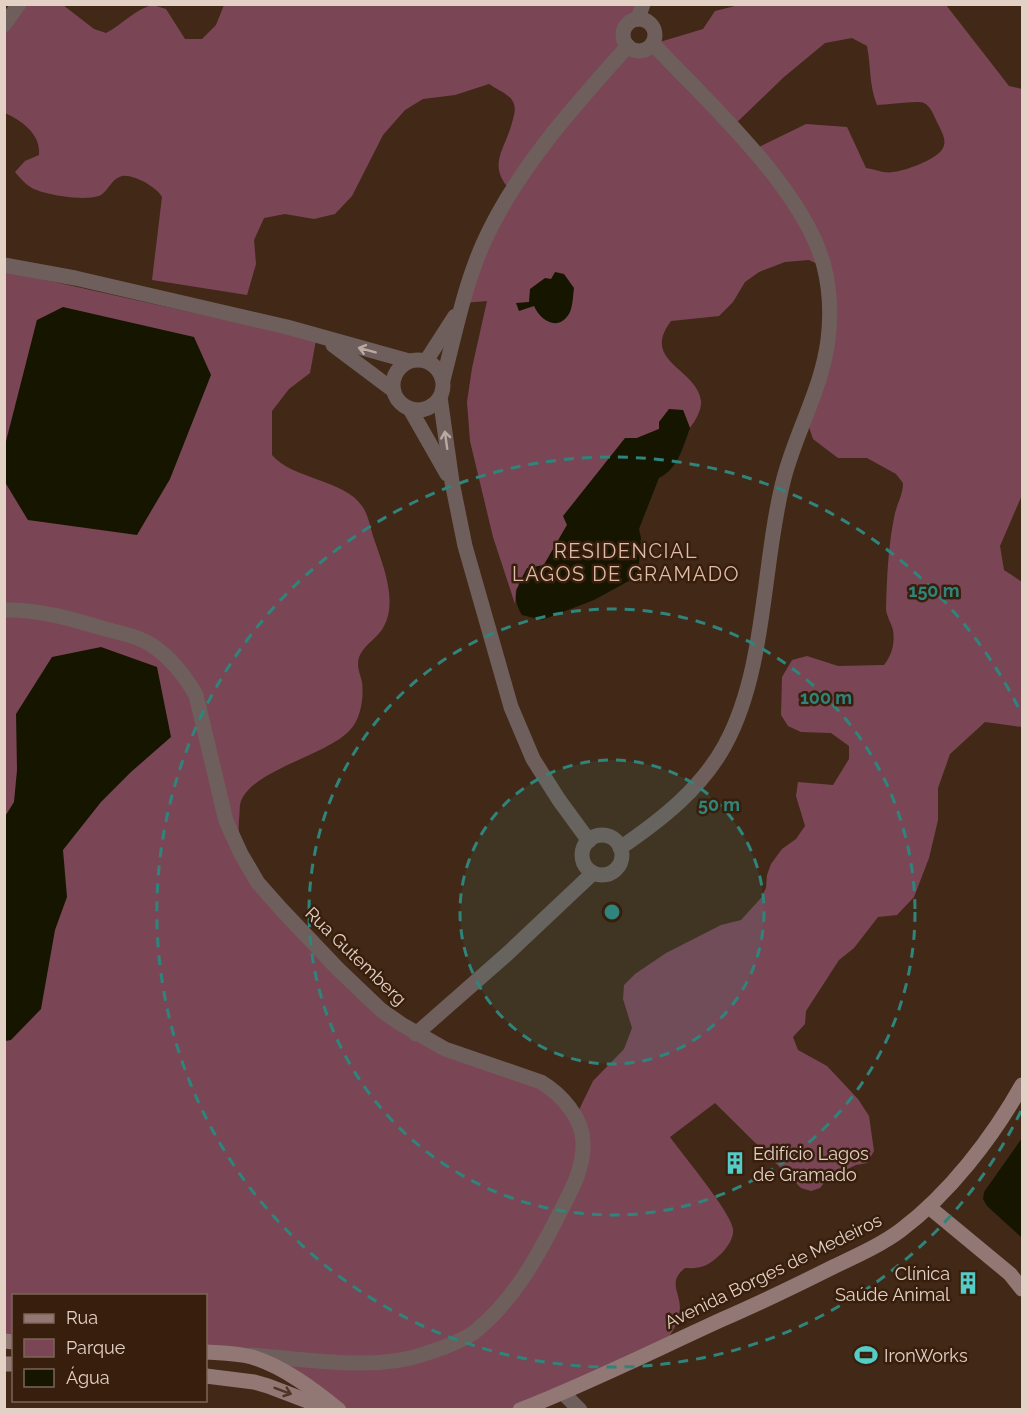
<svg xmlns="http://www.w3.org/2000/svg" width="1027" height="1414" font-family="Raleway,sans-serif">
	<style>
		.green { fill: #7a4656; fill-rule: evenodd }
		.water { fill: #161600 }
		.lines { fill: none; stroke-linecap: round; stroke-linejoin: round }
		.street { stroke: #6f5f5c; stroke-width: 15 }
		.secondary { stroke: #927875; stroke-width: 15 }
		.oneway { stroke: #baa9a1 }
		.oneway2 { stroke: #4e3527 }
		.ring { fill: none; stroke: #2f847b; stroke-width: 3; stroke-dasharray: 10 8 }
		.labels { text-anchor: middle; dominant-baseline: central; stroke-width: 5; stroke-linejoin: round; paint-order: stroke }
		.street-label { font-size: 18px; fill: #e3d1c6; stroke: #381f0d }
		.poi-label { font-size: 18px; fill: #e3d1c6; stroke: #381f0d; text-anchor: start }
		.neighbourhood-label { font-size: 20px; letter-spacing: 1.5px; fill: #debca7; stroke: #381f0d }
		.centre { fill: #2f847b; stroke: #381f0d; stroke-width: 3 }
		.ring-label { font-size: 18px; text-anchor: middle; font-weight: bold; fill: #2f847b; stroke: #381f0d; stroke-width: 5; stroke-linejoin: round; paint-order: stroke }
	</style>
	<rect width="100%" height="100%" fill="#422917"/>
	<path class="green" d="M643,4L638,19L626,26L624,40C634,50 641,54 653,44L703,29L715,11L739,5H946L1009,86L1022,89V495L1000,546L1004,570L1022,582V727L985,722L950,754L938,788V820L929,858L914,897L897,915L878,917L854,948L839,960L806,1011L805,1024L793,1037L798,1050L827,1066L858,1099L869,1116L874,1151L867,1163L856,1165L828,1178L820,1188L811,1191L801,1188L715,1103L670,1137C682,1154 731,1212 733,1229C734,1238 728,1246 722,1253C709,1265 703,1269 685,1268C665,1284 684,1294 679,1315C677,1326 669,1336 664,1346L520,1409H339L291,1375L206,1352V1296H14L13,1342L5,1341V482L28,520L37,320L5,449V271L316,340L310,373L289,389L272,411V455C292,479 345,480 362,506C368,514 370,526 373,536C382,563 399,601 383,628C376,640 358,648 358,664C358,670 361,677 362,682C364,698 361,718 350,730C326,756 254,769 241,801C239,806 240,814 239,819C237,848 244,859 258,883L401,1024L541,1082L576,1116L593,1081L624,1049L632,1028L623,999L624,985L635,974L666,953L721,925L741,920L761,898L766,888L767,875L771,864L782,849L796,839L805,826L796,796L798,782L833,785L849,759V746L831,733L801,732L788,726L781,715L782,677L792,660L807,656L838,666L884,665C892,655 895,643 893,630C891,622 886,616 886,608C887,578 888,548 894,518C896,505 903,496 903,483L896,474L867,458H838L813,439L806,418L828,342L824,267L809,260L785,262L759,272L745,282L733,302L719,316L671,321C640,362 697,368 701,401C702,410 695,421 690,428L683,410L659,429L637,438L567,525L543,566L516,589L515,604L493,537L470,441L467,402L472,368L487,301L463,303L512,192C485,164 506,150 513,119C515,112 516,106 512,100C507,93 496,89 489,84L455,95L423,99L405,110L383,135L352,196L335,214L314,219L285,214L264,218L254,240L256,264L247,295L152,280L162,197C157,187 133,174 122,176C111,179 109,190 101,195C87,202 45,195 32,188C25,184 20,178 15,172L25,161L39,155C41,134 22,121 5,113V25L19,5H63L94,29L106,33C123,24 135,9 153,5L166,9L185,39H202L216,25L224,5ZM852,38L867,46C871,66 869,86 877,105C887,105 918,100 924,103C932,107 935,119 939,126C942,133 947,140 943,148C938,159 905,171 893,172C885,174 874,169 866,168L847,127L806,124L753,150L732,127L784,77L825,43Z"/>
	<g class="water">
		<path d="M555,272L564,274L574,288C573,295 573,305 570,312C560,332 541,322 534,306L519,311L516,303L529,302L530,289L545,278L551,279Z"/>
		<polygon points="63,307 194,337 211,375 170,479 137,535 28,520 5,482 4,449 37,320"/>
		<path d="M669,409L683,410L690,428C683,447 678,469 659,478L639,529L641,538L638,576L594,600L542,620L522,615C510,596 518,586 527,568L544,565L567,525L563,516L625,438H637L659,429V422Z"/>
		<polygon points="101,647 157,667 171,737 131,772 101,802 63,850 67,897 55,930 41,1009 11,1040 5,1041 4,818 14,802 17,770 16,714 52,657"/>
		<polygon points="1022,1138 1022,1238 987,1206 983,1199 984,1192"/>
	</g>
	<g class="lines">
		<g class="street">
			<polyline points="638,19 643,4"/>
			<circle cx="639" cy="35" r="16"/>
			<polyline points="4,25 19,4"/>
			<polyline points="4,265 75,278 287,327 409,361"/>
			<polyline points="333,345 393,390"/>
			<circle cx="418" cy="385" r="25"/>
			<polyline points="426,361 455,316"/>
			<path d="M443,380C455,334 464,287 483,244C516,170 574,106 628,46"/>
			<polyline points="440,397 452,482 465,546 511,707 533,759 559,800 589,841"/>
			<polyline points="410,409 447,474"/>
			<path d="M4,610C39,609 72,619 105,629C121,633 140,637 153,646C172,659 185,676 196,695L226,821L241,854L258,883L282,910L338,969L381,1010L401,1024L445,1049L541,1082C561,1094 583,1118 583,1143C584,1169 570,1193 558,1216C537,1258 514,1299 477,1330C464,1341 443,1348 427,1353C376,1372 305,1359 251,1355"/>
			<circle cx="602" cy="855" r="20"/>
			<path d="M620,848C661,820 701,789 725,745C767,668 762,562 784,478C796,432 822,388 828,340C831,316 830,290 824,266C804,189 708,102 653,44"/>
			<polyline points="416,1034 506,955 593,873"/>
			<polyline points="563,1393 580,1410"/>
		</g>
		<g class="secondary">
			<polyline points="929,1207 1010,1274 1022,1289"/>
			<polyline points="4,1341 14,1342"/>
			<path d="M206,1352C221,1353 236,1353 252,1357C284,1367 313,1389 339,1410"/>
			<polyline points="4,1364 14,1364"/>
			<polyline points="206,1376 254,1382 268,1386 331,1410"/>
			<path d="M520,1410C589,1383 655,1350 723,1319C760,1303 797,1285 833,1267C856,1256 881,1245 901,1230C949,1194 993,1137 1022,1085"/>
		</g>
	</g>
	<defs><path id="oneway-shaft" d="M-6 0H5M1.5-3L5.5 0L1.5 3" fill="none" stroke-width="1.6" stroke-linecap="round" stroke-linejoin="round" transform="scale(1.5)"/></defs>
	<g class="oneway">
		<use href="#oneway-shaft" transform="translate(367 350) rotate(-165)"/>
		<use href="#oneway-shaft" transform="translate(446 440) rotate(-98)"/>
	</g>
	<use class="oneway2" href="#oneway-shaft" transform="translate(283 1391) rotate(21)"/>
	<circle cx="612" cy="912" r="152" fill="#2f847b" fill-opacity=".12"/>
	<g class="ring">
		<circle cx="612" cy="912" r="152"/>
		<circle cx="612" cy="912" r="303"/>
		<path d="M1021 1111A455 455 0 1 1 1021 713"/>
	</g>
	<defs>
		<g id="building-bare" transform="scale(1.8)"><path d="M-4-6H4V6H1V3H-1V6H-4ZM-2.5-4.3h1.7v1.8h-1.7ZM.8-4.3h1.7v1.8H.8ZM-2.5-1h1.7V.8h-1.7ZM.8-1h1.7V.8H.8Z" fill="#54cdc8" stroke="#381f0d" stroke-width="2.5" paint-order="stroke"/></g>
		<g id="stadium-bare" transform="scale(1.8)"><path d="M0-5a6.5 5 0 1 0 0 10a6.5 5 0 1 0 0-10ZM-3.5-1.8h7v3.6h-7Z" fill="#54cdc8" stroke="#381f0d" stroke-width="2.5" paint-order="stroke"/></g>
	</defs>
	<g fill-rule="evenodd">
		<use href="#building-bare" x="735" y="1163"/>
		<use href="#building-bare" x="968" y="1283"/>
		<use href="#stadium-bare" x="866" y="1355"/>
	</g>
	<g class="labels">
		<g class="street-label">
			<text transform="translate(356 956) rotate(44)">Rua Gutemberg</text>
			<text transform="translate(773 1271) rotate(-26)">Avenida Borges de Medeiros</text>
		</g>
		<g class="poi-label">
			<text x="753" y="1153">Edifício Lagos<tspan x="753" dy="21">de Gramado</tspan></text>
			<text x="950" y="1273" text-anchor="end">Clínica<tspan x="950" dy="21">Saúde Animal</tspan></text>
			<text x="884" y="1355">IronWorks</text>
		</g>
		<g class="neighbourhood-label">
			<text x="626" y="551">RESIDENCIAL<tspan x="626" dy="23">LAGOS DE GRAMADO</tspan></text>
		</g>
	</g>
	<circle cx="612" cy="912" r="9" class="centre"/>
	<g class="ring-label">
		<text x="934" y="597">150 m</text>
		<text x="826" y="704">100 m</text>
		<text x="719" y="811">50 m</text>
	</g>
	<rect width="1027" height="1414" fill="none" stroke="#e3d1c6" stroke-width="12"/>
	<rect x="12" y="1294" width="195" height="108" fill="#381f0d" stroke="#7c6657" stroke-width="1.5"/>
	<rect x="24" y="1314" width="30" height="9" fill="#927875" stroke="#7c6657" stroke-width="1.5"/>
	<text x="66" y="1324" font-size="18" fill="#e3d1c6">Rua</text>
	<rect x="24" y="1339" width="30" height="18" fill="#7a4656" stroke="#7c6657" stroke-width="1.5"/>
	<text x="66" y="1354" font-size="18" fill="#e3d1c6">Parque</text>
	<rect x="24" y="1369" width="30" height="18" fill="#161600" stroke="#7c6657" stroke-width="1.5"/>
	<text x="66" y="1384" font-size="18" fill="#e3d1c6">Água</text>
</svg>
